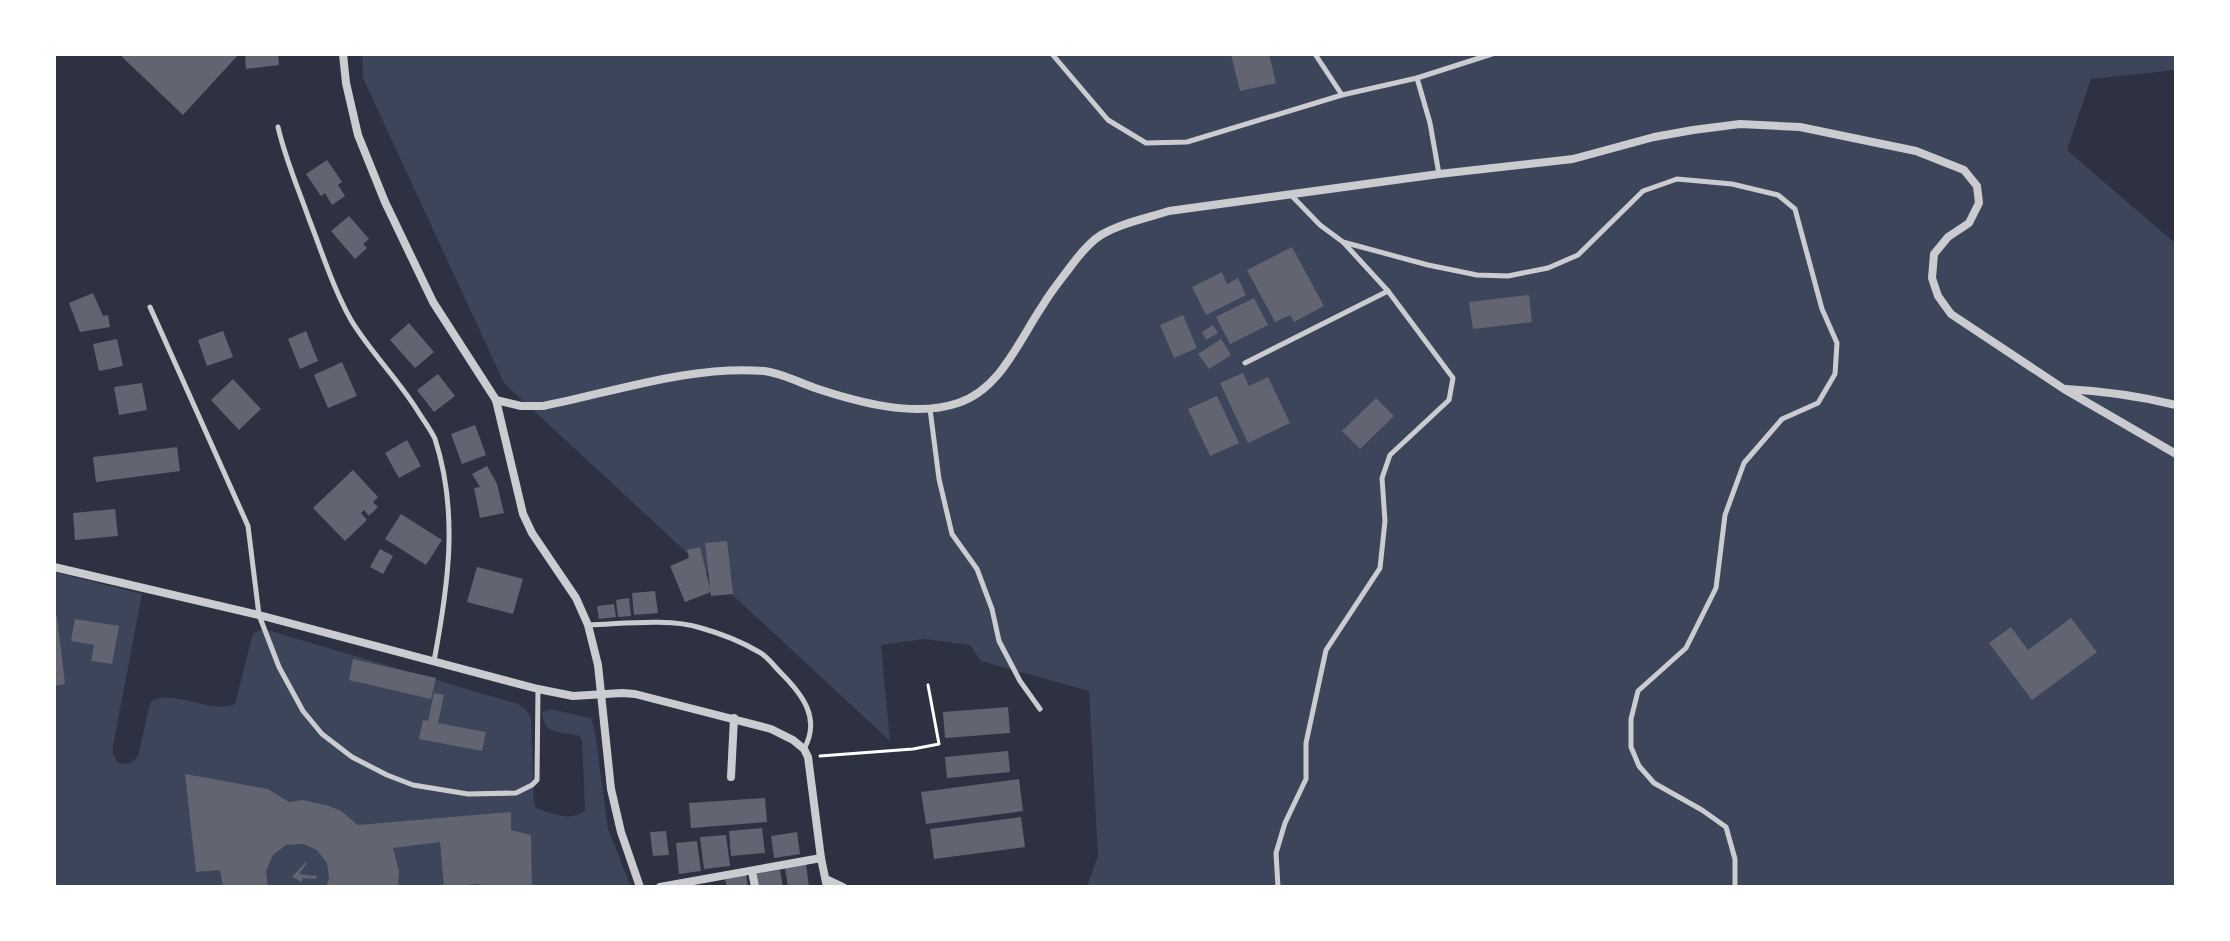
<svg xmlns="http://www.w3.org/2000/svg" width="2230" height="941" font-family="'Archivo Narrow',sans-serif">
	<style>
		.green { fill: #3c4559 }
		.building { fill: #626471 }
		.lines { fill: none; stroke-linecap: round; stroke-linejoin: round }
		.path { stroke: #fff; stroke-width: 3 }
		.service { stroke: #caccd0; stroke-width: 5 }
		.minor { stroke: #caccd0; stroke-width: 8 }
	</style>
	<rect width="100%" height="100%" fill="#2d3142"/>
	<g class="green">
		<polygon points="362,54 2176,54 2176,70 2091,79 2067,150 2176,244 2176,887 1087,887 1098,856 1089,691 981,661 970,645 924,639 881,645 890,741 504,383 363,78"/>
		<path d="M54,572L142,594L113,746V754L117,762C127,765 132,764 138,756L150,703C168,686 211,715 235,704L253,633L264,629L518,704L526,710L531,717L534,803L536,808C551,813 573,823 585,810L582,740L579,736C562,731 543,735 542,713L549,709L591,718L595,732L608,829L631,887H54Z"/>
	</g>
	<g class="building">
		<polygon points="119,54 239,54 183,115"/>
		<polygon points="245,54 278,54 279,65 246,69"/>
		<polygon points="1231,54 1269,54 1276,83 1240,91"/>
		<polygon points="327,160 342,182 338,185 345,196 332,205 325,193 321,196 306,174"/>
		<polygon points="349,216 369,239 363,244 367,248 355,259 331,231"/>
		<polygon points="1292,247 1324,306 1294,322 1290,315 1275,322 1247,270"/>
		<polygon points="1222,272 1227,284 1238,278 1246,295 1206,315 1192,287"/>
		<polygon points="93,293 103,316 108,315 110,327 80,332 69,303"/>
		<polygon points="1529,295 1532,322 1473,329 1469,302"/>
		<polygon points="1254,298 1268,325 1230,344 1216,317"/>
		<polygon points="1183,315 1197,348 1174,358 1160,325"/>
		<polygon points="409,323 434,352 415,368 390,340"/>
		<polygon points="1213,325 1218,333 1206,340 1202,332"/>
		<polygon points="223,331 233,357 207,366 198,340"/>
		<polygon points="306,331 318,361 300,369 288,339"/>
		<polygon points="117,339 123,366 99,371 93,344"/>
		<polygon points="1221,339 1231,355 1209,369 1198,354"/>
		<polygon points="342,362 357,396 328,408 314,375"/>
		<polygon points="1243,373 1249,386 1268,377 1290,423 1248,443 1220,383"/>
		<polygon points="438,374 455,396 434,412 417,390"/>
		<polygon points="233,379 261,409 239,430 211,400"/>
		<polygon points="142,383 147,410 119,415 114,387"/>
		<polygon points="1217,396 1239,443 1210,456 1188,409"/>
		<polygon points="1376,398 1394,416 1360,449 1342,431"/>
		<polygon points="475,425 486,455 462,464 451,434"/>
		<polygon points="407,440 421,466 399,478 385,453"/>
		<polygon points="177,447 180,471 96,482 93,457"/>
		<polygon points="487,466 497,484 504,513 480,518 474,488 480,487 472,474"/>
		<polygon points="353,470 378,497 373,502 378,507 369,516 364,510 361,513 367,520 345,541 313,508"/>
		<polygon points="115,509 118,536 75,540 73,513"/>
		<polygon points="401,514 442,540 426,565 385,539"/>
		<polygon points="727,541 733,594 711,596 705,543"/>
		<polygon points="700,547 711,592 685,602 670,566 689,558 687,550"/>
		<polygon points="380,549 393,556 383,574 370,567"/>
		<polygon points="477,567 523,579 513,614 467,602"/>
		<polygon points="655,591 658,613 634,615 632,593"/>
		<polygon points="629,598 631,616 618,617 616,600"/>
		<polygon points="614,604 616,617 599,619 597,606"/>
		<polygon points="54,616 57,616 65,684 54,686"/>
		<polygon points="2071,618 2097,652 2032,700 1989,643 2011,627 2028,650"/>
		<polygon points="75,619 119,626 112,664 91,661 94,645 71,641"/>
		<polygon points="353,659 436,678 431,699 349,680"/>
		<polygon points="434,693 444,695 438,723 486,732 482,751 419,739 423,720 428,721"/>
		<polygon points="1008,707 1010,733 945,738 943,712"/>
		<polygon points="1008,751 1010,772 947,778 945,757"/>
		<polygon points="185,774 268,789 289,802 303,800 329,806 341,811 358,825 511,812 511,830 531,835 532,887 490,887 476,884 444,887 440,842 393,848 399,871 398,887 326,887 329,878 327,863 317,850 303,844 286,845 273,855 266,871 268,887 223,887 220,870 196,872"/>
		<polygon points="1019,779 1023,811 926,824 921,792"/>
		<polygon points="765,798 767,822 691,828 689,803"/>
		<polygon points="1021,817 1025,847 934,859 930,829"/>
		<polygon points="762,828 765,853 731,856 729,831"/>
		<polygon points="666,831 669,855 653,856 650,832"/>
		<polygon points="797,832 800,854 774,858 771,836"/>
		<polygon points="726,835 730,866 704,869 700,837"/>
		<polygon points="697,841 701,871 679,874 676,843"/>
		<polygon points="306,862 307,863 299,874 317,876 316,879 300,878 303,879 301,882 295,878 294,880 294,877 291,878"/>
		<polygon points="806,864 809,887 788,887 785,868"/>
		<polygon points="780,870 783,887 758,887 756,874"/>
		<polygon points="746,875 748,887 727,887 725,879"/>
	</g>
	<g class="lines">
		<polyline class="path" points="820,756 913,749 939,744 928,685"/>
		<g class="service">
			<polyline points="1052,54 1108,120 1146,143 1187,142 1342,95 1417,78 1492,54"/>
			<polyline points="1315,54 1342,95"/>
			<polyline points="1417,78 1430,123 1439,174"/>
			<path d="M278,127C285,158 298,188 309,219C322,252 333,288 351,320C371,353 399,380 419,413C424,421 431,430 435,439C459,513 448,587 434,661"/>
			<polyline points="1291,195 1320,225 1343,242 1428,265 1477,275 1508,276 1548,268 1578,255 1643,191 1677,179 1732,184 1778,195 1795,209 1822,309 1837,343 1835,374 1818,403 1782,419 1744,463 1725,515 1716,588 1686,648 1638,691 1631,719 1631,747 1639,766 1654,783 1702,810 1726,827 1735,859 1735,887"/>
			<polyline points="150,307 248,526 259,615 279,667 303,711 322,734 352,757 387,775 413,785 468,794 516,793 532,785 537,780 538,689"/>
			<polyline points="1245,363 1388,291"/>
			<polyline points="930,409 939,479 952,534 977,569 992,609 999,641 1020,681 1040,709"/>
			<path d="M589,625C622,624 670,618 701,628C719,633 742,642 759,652C767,656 774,666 781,673C803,695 821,719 804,749"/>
			<polyline points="1278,887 1276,853 1285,823 1306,779 1306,743 1326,650 1380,568 1385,521 1382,478 1390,455 1449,400 1453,378 1388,291 1344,243"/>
		</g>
		<g class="minor">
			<polyline points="343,54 346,83 358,135 385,202 433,302 496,400 523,514 532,533 576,598 588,625 598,665 611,789 621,832 640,887"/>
			<path d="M2066,389C2104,391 2139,396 2176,405"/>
			<path d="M496,400L521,406H543C614,392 691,365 764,371C781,373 798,382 815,388C857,402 915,418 958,403C1001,389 1019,340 1043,305C1050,293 1059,282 1068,270C1076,259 1088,243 1101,235C1121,223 1147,218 1169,211L1439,174L1573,159L1654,137L1693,130L1740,124L1800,127L1916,151L1964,170L1977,186L1979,203L1969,223L1948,237L1934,254L1932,278L1938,296L1951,314L2064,389L2176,454"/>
			<polyline points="54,567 259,615 538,689 573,696 622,693 635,694 771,729 793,740 804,749 808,757 821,858 827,887"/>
			<polyline points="731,777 734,718"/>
			<polyline points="752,871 755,887"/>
			<polyline points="826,879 843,887"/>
			<polyline points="660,887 821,858"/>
		</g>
	</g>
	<rect width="2230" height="941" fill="none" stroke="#ffffff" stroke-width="112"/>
</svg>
